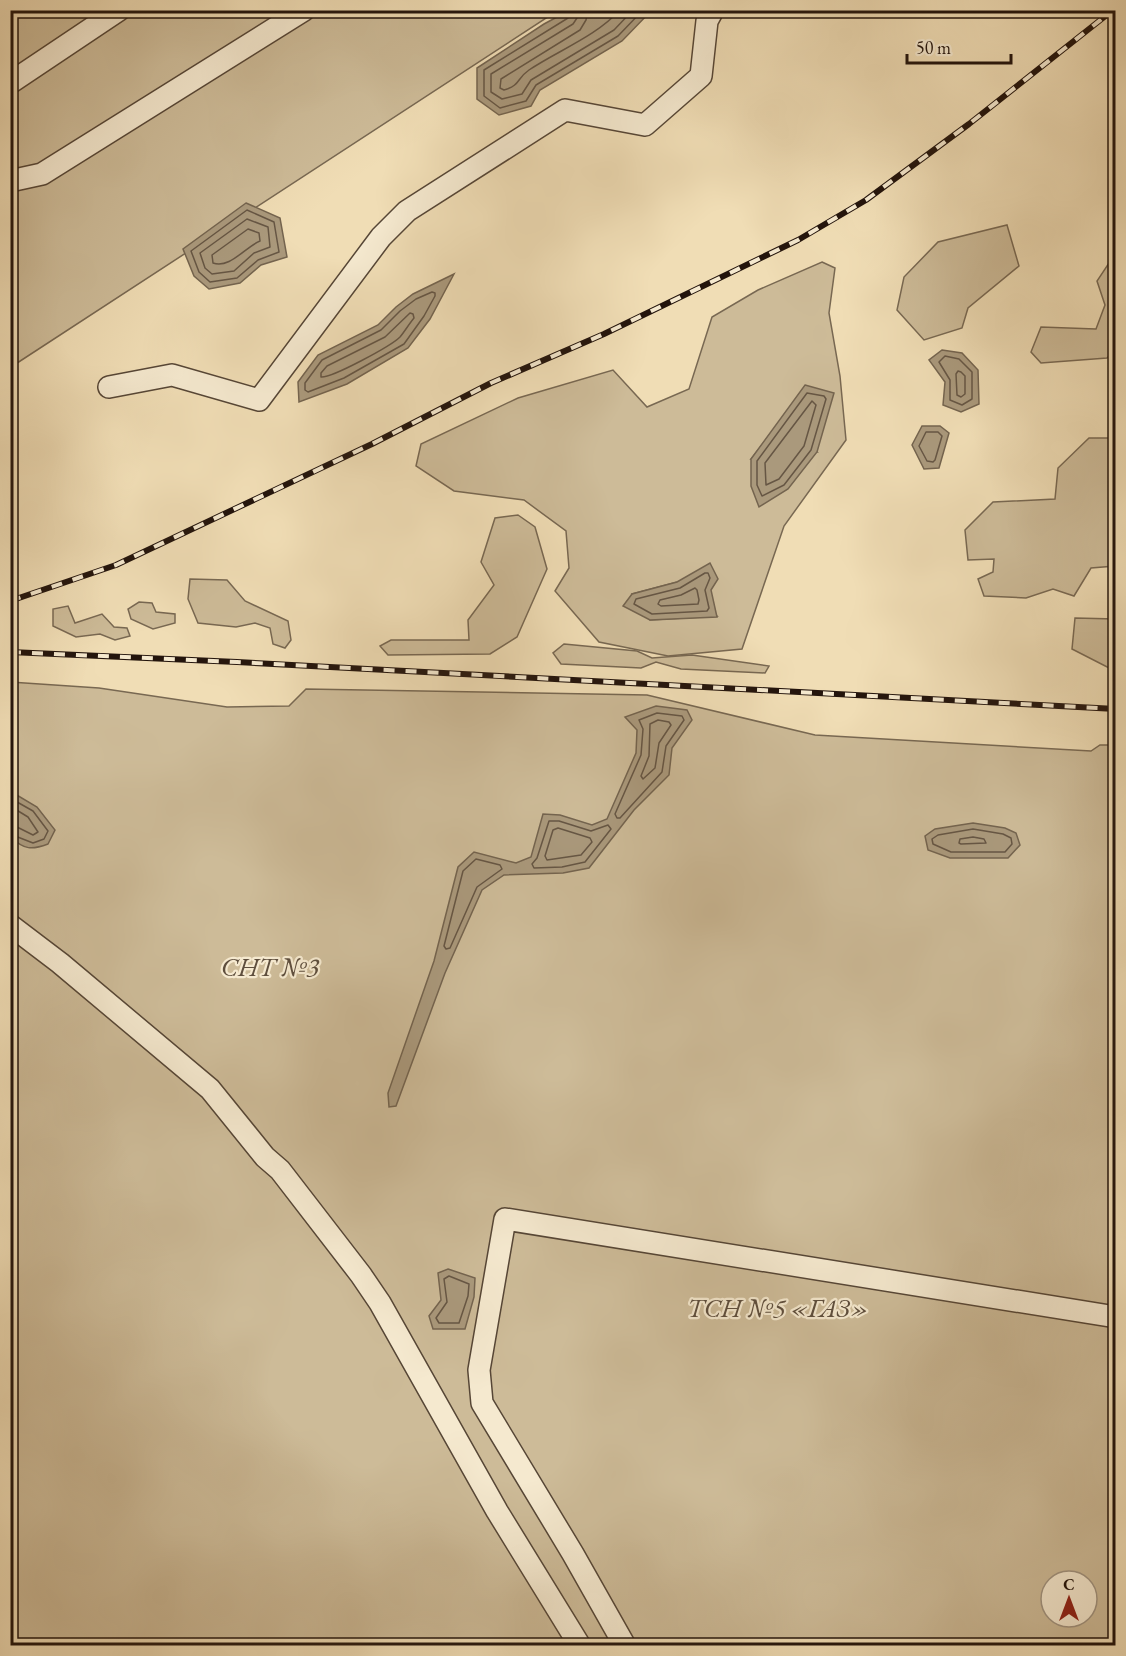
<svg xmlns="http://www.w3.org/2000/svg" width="1126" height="1656" font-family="'EB Garamond',serif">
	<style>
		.green { fill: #cdbb98; stroke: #786852; stroke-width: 1.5; fill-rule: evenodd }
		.water { fill: #aa997c; stroke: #74644f; stroke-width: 1.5 }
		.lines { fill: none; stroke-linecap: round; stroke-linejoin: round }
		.shore { stroke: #665644; stroke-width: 1.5 }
		.minor-casing { stroke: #564636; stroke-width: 24 }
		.minor { stroke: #f5e9cf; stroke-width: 21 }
		.rail-casing { stroke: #23140c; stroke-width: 6 }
		.rail { stroke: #f5e9cf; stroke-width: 4; stroke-dasharray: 11; stroke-linecap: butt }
		.labels { text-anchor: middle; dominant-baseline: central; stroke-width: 4.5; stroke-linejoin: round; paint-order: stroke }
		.park-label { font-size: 27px; font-style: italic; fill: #5e4e3d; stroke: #f5e9cf }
	</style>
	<rect width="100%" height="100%" fill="#f0ddb5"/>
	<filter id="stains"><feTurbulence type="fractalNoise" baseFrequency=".00333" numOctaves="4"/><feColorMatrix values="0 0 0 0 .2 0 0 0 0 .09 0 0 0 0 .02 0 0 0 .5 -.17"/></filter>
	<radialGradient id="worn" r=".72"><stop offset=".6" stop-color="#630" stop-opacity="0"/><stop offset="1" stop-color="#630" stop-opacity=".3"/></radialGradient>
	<g class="green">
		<polygon points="11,11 557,11 11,367"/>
		<polygon points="1007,225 1019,266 968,308 962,328 924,340 897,310 904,277 938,242"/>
		<polygon points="1115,254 1115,350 1107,358 1041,363 1031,352 1041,327 1096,329 1105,305 1097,281"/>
		<path d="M822,262L835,268L829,313L840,376L846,440L784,526L742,649L668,656L599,642L555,591L569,568L566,531L524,500L454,491L416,466L421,444L518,398L613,370L647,407L689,389L712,317L758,290ZM778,424L817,452L751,459ZM677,582L717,616L650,620L632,594Z"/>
		<polygon points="1089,438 1115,438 1115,566 1091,568 1074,596 1053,589 1026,598 984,596 978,579 993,572 994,559 968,560 965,530 993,502 1055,499 1058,468"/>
		<polygon points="518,515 535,527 547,569 517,637 490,654 388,655 380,646 391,640 469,640 468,620 494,585 481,562 495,518"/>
		<polygon points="190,579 227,580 245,601 288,621 291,640 285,648 273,644 270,628 255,623 236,627 198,623 188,599"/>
		<polygon points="139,602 152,603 156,612 175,614 175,623 153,629 131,619 128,609"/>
		<polygon points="68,606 75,623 102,614 114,627 127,628 130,636 115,640 100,634 76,637 53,626 53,609"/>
		<polygon points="1075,618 1115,619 1115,671 1072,649"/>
		<polygon points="564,644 637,651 652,658 692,655 769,666 765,673 681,669 656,662 641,668 561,664 553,653"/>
		<path d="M10,682L99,688L227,707L289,706L306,689L647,695L815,735L1091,751L1100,745H1115V1645H11ZM1051,1581H1087V1617H1051Z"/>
	</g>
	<g class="water">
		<polygon points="570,10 651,11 622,41 540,90 531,106 499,115 477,99 477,68 544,24"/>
		<polygon points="246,203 280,218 287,257 261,265 240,283 209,289 194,276 183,249"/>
		<polygon points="454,274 430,319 408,348 347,384 299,402 298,382 318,355 378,325 396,307 413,294"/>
		<polygon points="942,350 962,353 978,370 979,404 961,412 943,405 945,382 929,360"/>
		<polygon points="805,385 834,393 817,452 788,489 759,507 751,486 751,459"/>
		<polygon points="922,426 940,426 949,433 939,468 924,469 912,445"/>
		<polygon points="710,563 718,579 711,590 717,617 650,620 623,606 632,594 677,582"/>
		<polygon points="656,706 687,710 692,720 672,748 669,775 634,810 589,868 563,873 504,875 482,890 445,973 396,1106 389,1107 388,1093 434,961 458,867 474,852 516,863 531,857 543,814 560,815 592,825 607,819 636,753 637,730 625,717"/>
		<path d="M10,791L37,807L55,830L48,844C32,850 24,850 11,837Z"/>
		<polygon points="973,823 1005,828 1016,833 1020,845 1008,858 950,858 928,850 925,836 935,829"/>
		<polygon points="448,1269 475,1278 474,1297 465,1329 433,1329 429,1316 441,1300 438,1273"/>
	</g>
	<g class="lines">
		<g class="shore">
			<polyline points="571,10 568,18 484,70 484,96 500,108 526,101 536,85 618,36 643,10"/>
			<polyline points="579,10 577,18 573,24 491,74 491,92 502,99 522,94 531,80 614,30 633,10"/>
			<path d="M588,10L586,20L580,30L501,79L500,88L504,90C521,85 516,79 529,70C559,50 595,37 620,10"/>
			<polygon points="247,210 274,222 279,252 258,260 237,278 210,282 199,272 191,251"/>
			<polygon points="247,219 268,227 270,247 254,253 234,271 212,274 205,268 200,253"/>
			<path d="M248,229L259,233L260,241C245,247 230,269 213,263L212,255Z"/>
			<polygon points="432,292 435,293 435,296 424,316 404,344 344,378 308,392 305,390 305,383 322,360 381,330 400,311 416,299"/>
			<path d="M410,313L413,314L414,318C409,324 405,331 400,337C391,346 332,378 321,377V373L327,366L385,337Z"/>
			<polygon points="945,356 959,359 972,372 972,399 962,405 950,400 950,380 939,362"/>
			<polygon points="958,371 961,372 965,376 965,394 961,397 957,395 956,374"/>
			<polygon points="807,393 824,396 826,399 811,450 784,485 762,496 757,485 757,461"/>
			<polygon points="812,401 816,405 804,446 779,479 766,485 765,463"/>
			<polygon points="926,432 938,432 942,436 935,460 933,462 927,461 919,446"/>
			<polygon points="705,573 708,573 710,578 705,590 709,608 707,611 652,614 634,604 636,599 680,588"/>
			<polygon points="695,588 697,590 699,600 698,604 661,606 658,604 660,600 681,595"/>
			<polygon points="657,713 682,716 684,720 666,746 662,772 620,818 617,818 615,814 641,755 643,729 639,720"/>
			<polygon points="658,720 669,722 671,725 659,743 655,768 643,779 641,776 649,756 650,724"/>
			<polyline points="10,798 33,811 48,831 44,839 33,843 10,834"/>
			<polyline points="10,806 28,817 38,832 33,835 17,827 10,826"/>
			<polygon points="549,821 559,821 591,831 608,825 611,829 585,862 562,867 534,868 532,864 537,858"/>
			<polygon points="558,828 590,838 592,842 581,855 547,860 545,856 553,830"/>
			<polygon points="973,829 1003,834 1011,838 1012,844 1005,852 951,852 933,844 932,839 938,835"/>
			<polygon points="973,837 984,839 986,843 961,844 959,843 960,839"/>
			<polygon points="476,859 500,865 502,869 477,887 450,948 446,949 444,946 463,871"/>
			<polygon points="449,1276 469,1284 468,1296 459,1323 439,1323 436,1318 447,1302 444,1279"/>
		</g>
		<g class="minor-casing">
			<g id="minor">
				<polyline points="10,83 119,10"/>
				<polyline points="10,181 42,174 304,10"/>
				<polyline points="109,387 172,375 259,400 381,237 407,211 565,110 645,125 701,76 707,21 713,10"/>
				<polyline points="10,925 60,963 210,1089 265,1157 280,1170 361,1275 380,1303 497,1511 580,1646"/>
				<polyline points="625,1646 573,1554 482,1403 479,1370 505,1219 1116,1317"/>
			</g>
		</g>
		<use href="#minor" class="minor"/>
		<g class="rail-casing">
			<g id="rail">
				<polyline points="10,601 116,565 372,444 491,383 604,334 798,240 866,200 969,124 1113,10"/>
				<polyline points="10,652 237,662 1116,709"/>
			</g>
		</g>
		<use href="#rail" class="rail"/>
	</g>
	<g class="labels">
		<g class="park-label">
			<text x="270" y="966">СНТ №3</text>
			<text x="778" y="1307">ТСН №5 «ГАЗ»</text>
		</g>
	</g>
	<rect width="1126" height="1656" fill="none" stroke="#f0ddb5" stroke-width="36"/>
	<rect x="12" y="12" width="1102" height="1632" fill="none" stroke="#23140c" stroke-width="3"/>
	<rect x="18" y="18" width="1090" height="1620" fill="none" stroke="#23140c" stroke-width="1.5"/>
	<g transform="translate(1069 1599)"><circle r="28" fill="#f5e9cf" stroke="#a19481" stroke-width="1.5"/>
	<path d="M0-4.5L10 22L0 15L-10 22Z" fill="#8f2418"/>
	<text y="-9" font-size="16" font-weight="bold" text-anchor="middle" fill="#23140c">С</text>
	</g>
	<path d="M907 54v9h104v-9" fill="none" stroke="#23140c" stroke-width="3"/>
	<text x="916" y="54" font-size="18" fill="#23140c" stroke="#f5e9cf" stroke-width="4.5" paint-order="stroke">50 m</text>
	<rect width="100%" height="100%" filter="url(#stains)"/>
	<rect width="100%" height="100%" fill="url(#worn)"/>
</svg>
